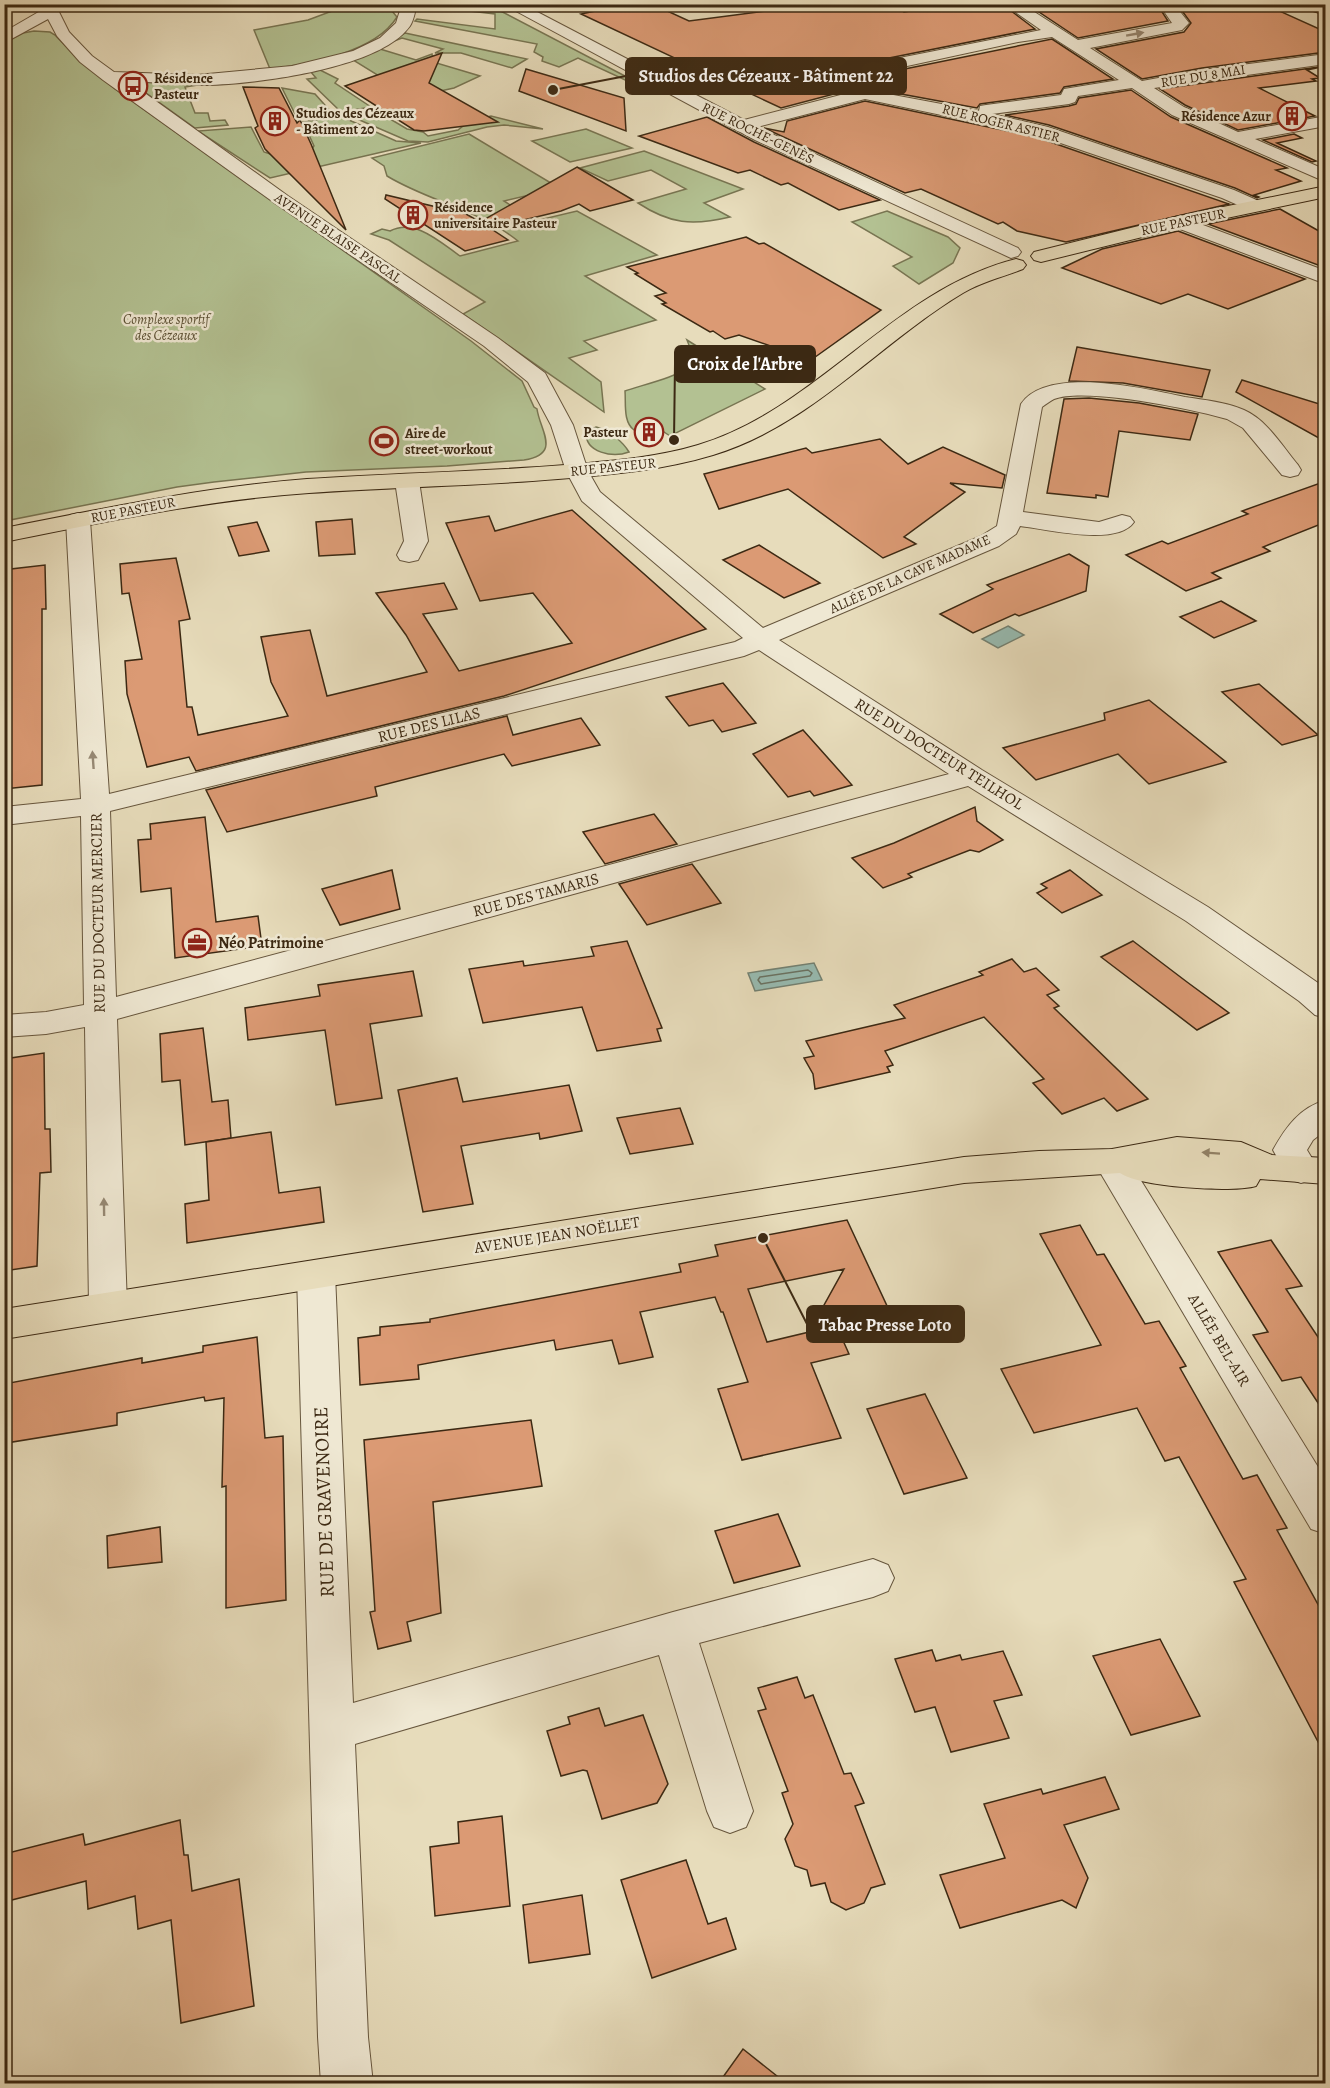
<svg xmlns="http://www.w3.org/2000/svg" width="1330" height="2088" font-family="Alegreya,serif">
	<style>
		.green { fill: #b3c192; stroke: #787552; stroke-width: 1.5 }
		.water { fill: #97bbb1; stroke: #738172; stroke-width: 1.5 }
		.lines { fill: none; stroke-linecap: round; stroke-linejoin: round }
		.shore { stroke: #6a7262; stroke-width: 1.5 }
		.building { fill: #db9a74; stroke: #3c2913; stroke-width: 1.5; fill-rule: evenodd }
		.minor-casing { stroke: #67563d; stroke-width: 2 }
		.major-casing { stroke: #3c2913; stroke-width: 2 }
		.minor { fill: #efe8d3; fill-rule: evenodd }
		.major { fill: #e7dcbb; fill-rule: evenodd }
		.oneway { fill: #968873 }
		.oneway2 { fill: #928267 }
		.labels { text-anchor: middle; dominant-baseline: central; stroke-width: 5; stroke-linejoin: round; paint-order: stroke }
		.far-street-label { font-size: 14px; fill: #3c2913; stroke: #efe8d3 }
		.far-poi-label { font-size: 14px; font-weight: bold; fill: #3c2913; stroke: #efe8d3; text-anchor: start }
		.far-park-label { font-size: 14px; font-style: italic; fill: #5a4f33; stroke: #efe8d3 }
		.street-label { font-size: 16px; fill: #3c2913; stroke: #efe8d3 }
		.poi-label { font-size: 16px; font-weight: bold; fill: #3c2913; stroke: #efe8d3; text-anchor: start }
		.near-street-label { font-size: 20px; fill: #3c2913; stroke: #efe8d3 }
		.leader { fill: none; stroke: #3c2913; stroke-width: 2 }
		.callout-dot { fill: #3c2913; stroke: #efe8d3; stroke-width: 2 }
		.callout { fill: #3c2913; stroke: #3c2913; stroke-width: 2 }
		.callout-label { font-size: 18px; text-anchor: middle; font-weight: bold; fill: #fff }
	</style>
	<rect width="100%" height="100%" fill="#e7dcbb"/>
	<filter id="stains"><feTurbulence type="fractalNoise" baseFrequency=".00333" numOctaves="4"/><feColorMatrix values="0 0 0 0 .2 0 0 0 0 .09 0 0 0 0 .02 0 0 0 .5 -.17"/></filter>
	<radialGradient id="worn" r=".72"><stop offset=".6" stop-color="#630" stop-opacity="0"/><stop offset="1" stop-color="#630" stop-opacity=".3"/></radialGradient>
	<g class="green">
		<path d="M348,5L392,11L397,17C375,53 308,64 270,69L254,30L308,20Z"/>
		<polygon points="418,5 465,7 465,5 489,5 646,87 636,85 578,58 559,67 542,61 543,57 534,52 537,44 415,21 417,19 495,29 495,14"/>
		<path d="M34,31L50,32L55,35L79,60L115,89L471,341L522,381L534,407L537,409C540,431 562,454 524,460L447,466L306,472L214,482L177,487L5,521V42L23,33Z"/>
		<polygon points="405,33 527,59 512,68 461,53 435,53 443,49 402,38 394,41"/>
		<polygon points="380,49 416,60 432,54 433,62 480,76 454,88 413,97 353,60"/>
		<polygon points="318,69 338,79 335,83 371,107 341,112 307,79 316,78 310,71"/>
		<polygon points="128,80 204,84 185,87 195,113 208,113 210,121 225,120 228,125 195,128"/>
		<polygon points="282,88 315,94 332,113 297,118"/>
		<polygon points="375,110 407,129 423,132 428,136 458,130 468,122 491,116 543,129 504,125 487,127 428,142 408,141 348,115"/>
		<polygon points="340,116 396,141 421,143 270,178 198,131 251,127 264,152 273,155 311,150 314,146 303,122"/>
		<polygon points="586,129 632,148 570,162 532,141"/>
		<path d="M469,134L571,195L551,190L504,201L535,221L577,211L657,255L585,276L656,320L584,341L597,350L569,358L601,382L604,412L463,314L485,302L389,240L371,234L382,229L390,231C415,218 440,242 460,256L518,241C478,209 430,202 387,176L384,166L372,158Z"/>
		<path d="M644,151L743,189L704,203L730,217C692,226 670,224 638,203L686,189L651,170L608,181L580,168Z"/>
		<polygon points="887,211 948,237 960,248 953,263 919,284 893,266 912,257 852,222"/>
		<path d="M687,340L765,389L670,436L652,424L634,430C623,422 626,404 625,391C638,386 679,377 687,367C693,358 691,349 687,340Z"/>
		<path d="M596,427C608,429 623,442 629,452C613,458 585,453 586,432Z"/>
	</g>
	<g class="water">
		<polygon points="1008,626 1024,635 998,648 982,639"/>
		<polygon points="814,963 822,980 755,991 748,973"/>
	</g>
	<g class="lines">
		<polygon class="shore" points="808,970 812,973 810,976 761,984 758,980 760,977"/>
	</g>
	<g class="building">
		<polygon points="629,4 652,4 689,21 819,4 891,4 904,12 956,4 1002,4 1035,29 879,60 860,68 812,74 808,78 811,84 818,86 852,82 853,89 781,108 581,14"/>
		<polygon points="1027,4 1157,4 1168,21 1078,38"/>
		<polygon points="1177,4 1264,4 1326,32 1326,52 1202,68 1142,79 1096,49 1184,32 1191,23"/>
		<polygon points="1052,39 1113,79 1064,87 1060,93 980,104 977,108 874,89 873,78 885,73"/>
		<polygon points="442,53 429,83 498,122 424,131 414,130 345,86"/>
		<polygon points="1326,66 1307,70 1320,78 1312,79 1316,81 1259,88 1315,116 1238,130 1185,105 1160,89"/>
		<polygon points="526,69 624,98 626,131 519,91"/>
		<polygon points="243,87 279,88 297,123 300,120 311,144 346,230 265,149 255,128 258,126"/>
		<polygon points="1131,90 1171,117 1287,168 1276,170 1301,181 1254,195 1259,197 1257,198 1235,188 1049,125 1005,115 1069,106 1076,104 1079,98"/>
		<polygon points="865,101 1036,137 1229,204 1066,242 1017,231 1003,222 998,224 921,189 905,193 764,128 784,132 787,121"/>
		<polygon points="707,117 754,142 880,200 839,210 788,183 781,185 750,170 738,173 639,136"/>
		<polygon points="1294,134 1302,138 1277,143 1316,161 1312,162 1263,140"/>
		<polygon points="577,167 633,200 590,211 579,204 561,211 490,228 508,240 465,251 385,199 386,195 466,214 480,222"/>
		<polygon points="1280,209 1326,235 1326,268 1208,224"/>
		<polygon points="1178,231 1305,279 1228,309 1188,294 1161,304 1062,268 1102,249"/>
		<polygon points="746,237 759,244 764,243 881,310 811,360 739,335 725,339 713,331 710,332 662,304 666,303 655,296 666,293 635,274 638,273 627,267"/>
		<polygon points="1077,347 1210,370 1202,397 1123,383 1069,381"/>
		<polygon points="1242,380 1326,406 1326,442 1236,392"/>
		<polygon points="1089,398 1139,403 1198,414 1190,440 1119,431 1108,497 1096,495 1096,498 1047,493 1064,399"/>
		<polygon points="880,439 908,464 943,447 1005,475 1002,488 950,483 965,492 904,537 916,544 883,558 788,489 719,509 704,474 806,448 812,453"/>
		<polygon points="1326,481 1326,522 1263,547 1270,551 1212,573 1221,578 1186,591 1126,555 1162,541 1168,544 1248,514 1242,511"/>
		<polygon points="572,510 706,629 504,696 196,771 189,757 147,767 127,694 125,661 142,659 129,593 122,594 120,564 176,558 190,619 179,621 187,707 192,707 198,735 288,716 271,682 261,637 310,630 327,696 427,672 406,635 376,593 444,583 457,609 423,614 459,671 572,643 533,593 480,601 446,523 489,516 495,531"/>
		<polygon points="352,519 355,554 319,556 316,522"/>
		<polygon points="257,522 269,551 239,556 228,527"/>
		<polygon points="759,545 820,583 784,598 723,560"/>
		<polygon points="1069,554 1089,566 1086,591 1019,616 1015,614 973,633 940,614 993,589 987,585"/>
		<polygon points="45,565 46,609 42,609 42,785 4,789 4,593 11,593 11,569"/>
		<polygon points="1221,601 1256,621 1214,638 1180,617"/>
		<polygon points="723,683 756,723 722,732 713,720 689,726 666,697"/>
		<polygon points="1259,684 1318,735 1282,745 1222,692"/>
		<polygon points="1149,700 1226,762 1149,784 1118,754 1036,780 1003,748 1105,720 1104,713"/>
		<polygon points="507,716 513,735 581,718 600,745 512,766 504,754 375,787 377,796 227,832 206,790"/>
		<polygon points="803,730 852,785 814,796 810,791 788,797 753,754"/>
		<polygon points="975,807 977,821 1003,840 979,852 970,850 908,874 912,877 883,888 852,858 894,843"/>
		<polygon points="654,814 677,844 605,864 583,832"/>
		<polygon points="205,817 216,922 258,916 262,946 175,958 171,888 141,892 138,840 151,839 150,824"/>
		<polygon points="692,864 721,903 647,925 619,884"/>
		<polygon points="392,870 400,909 340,925 322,889"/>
		<polygon points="1070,870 1102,895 1062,913 1037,893 1047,888 1041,884"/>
		<polygon points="627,941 662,1028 657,1029 661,1041 597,1051 582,1007 483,1023 469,969 523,961 524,966 594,956 591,947"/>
		<polygon points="1133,941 1187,982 1229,1013 1197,1030 1101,957"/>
		<polygon points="1012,959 1024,972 1036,968 1059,990 1047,995 1059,1006 1054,1008 1148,1099 1117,1111 1104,1098 1062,1114 1033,1083 1044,1079 984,1017 885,1051 893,1065 887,1067 890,1072 815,1089 813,1074 804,1058 814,1056 806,1041 905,1018 894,1005 983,975 979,972"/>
		<polygon points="413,971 422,1016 370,1024 382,1098 336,1105 325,1030 248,1040 245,1008 320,996 318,985"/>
		<polygon points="203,1028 212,1102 228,1100 231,1138 185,1145 180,1080 162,1082 160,1034"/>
		<polygon points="44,1053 45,1129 50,1129 51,1172 40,1173 37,1266 4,1271 7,1094 4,1094 4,1059"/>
		<polygon points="457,1078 463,1102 569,1085 582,1131 540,1139 539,1133 461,1146 473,1204 423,1212 398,1090"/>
		<polygon points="680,1108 693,1144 630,1154 617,1118"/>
		<polygon points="271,1132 279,1193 320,1187 324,1222 187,1243 185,1204 209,1200 206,1142"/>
		<path d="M847,1220L888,1308L833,1318L849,1354L811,1363L841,1438L742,1460L718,1389L748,1382L723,1312H721L715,1297L640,1312L653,1357L619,1364L612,1340L556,1350L554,1340L418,1365L419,1379L360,1385L358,1338L380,1335V1327L430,1322V1319L681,1272L679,1264L718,1256L715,1245ZM844,1269L809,1332L767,1342L748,1289Z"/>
		<polygon points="1080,1225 1097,1255 1104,1254 1145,1324 1159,1321 1186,1366 1180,1368 1243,1479 1257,1475 1287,1528 1277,1530 1326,1619 1326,1757 1234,1582 1246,1579 1179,1457 1165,1461 1137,1408 1034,1433 1001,1369 1101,1345 1040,1234"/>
		<polygon points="1271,1240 1302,1286 1286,1289 1326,1349 1326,1415 1301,1377 1282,1381 1253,1335 1268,1332 1218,1252"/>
		<polygon points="257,1337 265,1438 283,1436 286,1600 226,1608 226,1486 222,1487 224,1398 205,1401 204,1397 117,1413 117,1425 6,1443 4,1384 142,1358 142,1363 203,1352 203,1346"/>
		<polygon points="925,1394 967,1478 904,1494 867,1409"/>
		<polygon points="531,1420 542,1486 433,1502 441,1613 407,1622 411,1641 378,1649 370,1612 375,1611 364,1440"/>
		<polygon points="778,1514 800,1566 734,1583 715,1531"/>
		<polygon points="160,1527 162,1562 108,1568 107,1536"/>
		<polygon points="1160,1639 1200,1716 1131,1735 1093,1656"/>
		<polygon points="932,1650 936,1661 960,1655 962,1660 1003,1651 1022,1695 994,1701 1009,1738 951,1752 935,1707 915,1712 895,1659"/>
		<polygon points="797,1677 805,1698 813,1695 844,1774 851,1773 864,1803 855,1806 885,1884 871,1888 864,1903 846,1910 831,1902 825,1883 811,1886 807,1870 795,1866 785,1839 793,1824 782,1793 788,1791 758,1711 766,1709 758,1688"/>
		<polygon points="599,1708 605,1726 643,1715 668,1784 657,1803 602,1819 587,1771 583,1770 561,1776 547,1731 570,1724 568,1717"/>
		<polygon points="1105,1777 1119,1809 1064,1825 1088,1878 1076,1908 1062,1900 960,1928 940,1875 1005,1858 984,1804 1041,1789 1043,1794"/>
		<polygon points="502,1816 510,1906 435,1916 430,1847 459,1843 458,1822"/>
		<polygon points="180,1820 184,1855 188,1855 192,1891 239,1879 254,2006 181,2023 171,1920 138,1929 135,1896 88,1909 86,1881 4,1902 4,1854 83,1834 85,1845"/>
		<polygon points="686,1860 708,1924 726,1918 736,1949 652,1978 621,1880"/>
		<polygon points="582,1895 590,1954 529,1963 523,1905"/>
		<polygon points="743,2049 787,2084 718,2084"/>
	</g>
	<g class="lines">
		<g class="minor-casing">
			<g id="minor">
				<path d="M40,4H55L69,32L92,56L114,72L197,75L292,66L353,51L380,38L396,23L402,4H417C415,11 414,20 410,26C380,69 255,84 206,85C180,85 154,82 128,81L288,196L498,338L545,373L573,425L588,471L600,492L763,628L981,536L997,526L1021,404C1048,365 1146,389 1185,397C1204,400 1226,402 1244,410C1267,420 1282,446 1298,465L1301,470L1298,475L1290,477L1282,475L1243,428L1227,419C1192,409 1085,387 1054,399C1050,401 1046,404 1042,407L1023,512L1099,522L1122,515L1130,517L1134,522C1117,547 1047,529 1020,526L1016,534L999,546L779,640L982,770L1208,907L1321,985L1326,989V1018L1315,1015L1299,1001L1186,921L968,786L117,1019L127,1307L121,1317L108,1322L95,1317L89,1307L85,1027L46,1034L4,1037V1015L46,1012L84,1005L81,816L4,825V807L81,799L66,520L70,515L78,513L86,515L90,520L109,794L735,642L743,638L582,501L566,471L551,425L528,382L484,346L276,204L103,80L80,62L57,36L48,19L4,43V32L42,10ZM759,650L949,774L116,997L110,811L744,656Z"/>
				<path d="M503,4H522L744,120L856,91L854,80L818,84L812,82L810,79L812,76L861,70L879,62L1041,30L1004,4H1022L1078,40L1172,23L1159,4H1174L1189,23L1182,30L1090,48L1142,81L1202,70L1326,54V64L1154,88L1184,107L1238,132L1326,116V126L1255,139L1326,170V182L1172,115L1132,88L1078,96L1075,102L1069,104L992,114L1048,127L1234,190L1261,202L1264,206L1261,210H1249L1222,198L1037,135L865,99L757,127L1018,248L1021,252L1018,256L1011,258L755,140ZM1052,37L1119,80L1064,89L1061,95L986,105L980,106L979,111L872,91L871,77L884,71L1018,42Z"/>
				<polygon points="1179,216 1326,271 1326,284 1172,226 1170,222 1172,218"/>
				<polygon points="407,474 415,476 419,481 428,541 418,560 409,562 400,560 397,555 404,541 395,481 399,476"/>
				<path d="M1326,1100V1130L1313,1140L1307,1150L1319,1170L1313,1179L1301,1183L1289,1179L1273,1150C1286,1127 1299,1108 1326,1100Z"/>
				<polygon points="1112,1149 1124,1153 1326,1480 1326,1534 1311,1529 1094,1162 1100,1153"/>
				<polygon points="316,1260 329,1264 335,1274 353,1703 673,1612 873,1559 888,1565 894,1578 888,1591 873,1597 699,1643 753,1811 746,1827 730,1833 714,1827 707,1811 659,1655 355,1744 368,2037 373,2084 321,2084 318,2037 297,1274 303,1264"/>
			</g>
		</g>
		<g class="major-casing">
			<g id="major">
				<polygon points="1298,4 1326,6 1326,15 1300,7"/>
				<polygon points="1326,186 1326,197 1179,228 1041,262 1034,260 1031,256 1034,252 1179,216"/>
				<path d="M1016,259L1023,261L1026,265L1023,269C1003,277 981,282 963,293C878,344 810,426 713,455C663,470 611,475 558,479C476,486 392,487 309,493C206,500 105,522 4,542V528C105,508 205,487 307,479C393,473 479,472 565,465C609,461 655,458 698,445C818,409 893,290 1016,259Z"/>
				<path d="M1177,1137L1241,1142L1272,1155L1326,1158V1184L1260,1179L1256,1186C1233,1193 1139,1187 1120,1173L964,1183L4,1339V1309L964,1157L1039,1151L1112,1149Z"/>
			</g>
		</g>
		<use href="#minor" class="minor"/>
		<use href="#major" class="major"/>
	</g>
	<defs><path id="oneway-solid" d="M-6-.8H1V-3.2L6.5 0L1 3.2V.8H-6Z" transform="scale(1.5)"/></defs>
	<g class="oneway">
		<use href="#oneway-solid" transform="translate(1135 34) rotate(-10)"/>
		<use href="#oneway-solid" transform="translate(93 760) rotate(-94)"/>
		<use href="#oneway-solid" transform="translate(104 1207) rotate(-91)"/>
	</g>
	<use class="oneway2" href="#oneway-solid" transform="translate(1211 1153) rotate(-176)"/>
	<defs>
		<g id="bus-ring" transform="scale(1.5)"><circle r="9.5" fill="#efe8d3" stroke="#8f2418" stroke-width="1.5"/><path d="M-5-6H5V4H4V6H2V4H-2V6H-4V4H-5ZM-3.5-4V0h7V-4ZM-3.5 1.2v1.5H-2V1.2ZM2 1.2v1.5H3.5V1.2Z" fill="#8f2418"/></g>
		<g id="building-ring" transform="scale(1.5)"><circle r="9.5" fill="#efe8d3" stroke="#8f2418" stroke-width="1.5"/><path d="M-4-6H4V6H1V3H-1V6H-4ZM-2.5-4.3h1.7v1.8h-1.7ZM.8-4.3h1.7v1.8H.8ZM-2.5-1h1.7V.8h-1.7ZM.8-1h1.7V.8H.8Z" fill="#8f2418"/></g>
		<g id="stadium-ring" transform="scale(1.5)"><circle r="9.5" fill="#efe8d3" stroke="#8f2418" stroke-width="1.5"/><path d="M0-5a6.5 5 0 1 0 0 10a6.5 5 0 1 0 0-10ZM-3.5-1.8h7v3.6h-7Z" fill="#8f2418"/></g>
		<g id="office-ring" transform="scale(1.5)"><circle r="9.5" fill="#efe8d3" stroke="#8f2418" stroke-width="1.5"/><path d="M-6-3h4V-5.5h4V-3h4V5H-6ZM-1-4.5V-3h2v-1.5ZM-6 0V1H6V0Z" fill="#8f2418"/></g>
	</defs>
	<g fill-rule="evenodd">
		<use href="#bus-ring" x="133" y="86"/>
		<use href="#building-ring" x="1292" y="116"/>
		<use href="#building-ring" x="275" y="121"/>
		<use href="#building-ring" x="413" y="215"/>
		<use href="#building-ring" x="649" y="432"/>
		<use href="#stadium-ring" x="384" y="441"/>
		<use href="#office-ring" x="197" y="943"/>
	</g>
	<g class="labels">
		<g class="far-street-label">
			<text transform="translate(1203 76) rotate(-9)">RUE DU 8 MAI</text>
			<text transform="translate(1001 123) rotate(14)">RUE ROGER ASTIER</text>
			<text transform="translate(758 133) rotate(26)">RUE ROCHE-GENÈS</text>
			<text transform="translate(1183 222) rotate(-12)">RUE PASTEUR</text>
			<text transform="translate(338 238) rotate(34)">AVENUE BLAISE PASCAL</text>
			<text transform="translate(613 467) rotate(-6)">RUE PASTEUR</text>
			<text transform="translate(133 510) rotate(-11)">RUE PASTEUR</text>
			<text transform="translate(910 574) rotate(-24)">ALLÉE DE LA CAVE MADAME</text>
		</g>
		<g class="far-poi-label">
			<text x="154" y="78">Résidence<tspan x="154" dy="16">Pasteur</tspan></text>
			<text x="296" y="113">Studios des Cézeaux<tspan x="296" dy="16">- Bâtiment 20</tspan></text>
			<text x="1271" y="116" text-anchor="end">Résidence Azur</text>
			<text x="434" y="207">Résidence<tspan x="434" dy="16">universitaire Pasteur</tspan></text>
			<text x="628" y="432" text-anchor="end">Pasteur</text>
			<text x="405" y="433">Aire de<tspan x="405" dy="16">street-workout</tspan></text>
		</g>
		<g class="far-park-label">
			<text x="166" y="319">Complexe sportif<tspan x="166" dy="16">des Cézeaux</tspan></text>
		</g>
		<g class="street-label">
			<text transform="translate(429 725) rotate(-14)">RUE DES LILAS</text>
			<text transform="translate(939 754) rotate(32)">RUE DU DOCTEUR TEILHOL</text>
			<text transform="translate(536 895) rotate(-15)">RUE DES TAMARIS</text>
			<text transform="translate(98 913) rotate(-91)">RUE DU DOCTEUR MERCIER</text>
			<text transform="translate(557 1235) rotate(-9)">AVENUE JEAN NOËLLET</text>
			<text transform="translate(1219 1340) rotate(59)">ALLÉE BEL-AIR</text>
		</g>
		<g class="poi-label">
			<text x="218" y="943">Néo Patrimoine</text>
		</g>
		<g class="near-street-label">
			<text transform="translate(324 1502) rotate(-92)">RUE DE GRAVENOIRE</text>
		</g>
	</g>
	<path class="leader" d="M553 90L626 76M674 440L675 364M763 1238L807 1324"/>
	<g class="callout-dot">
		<circle cx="553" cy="90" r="6"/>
		<circle cx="674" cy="440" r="6"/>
		<circle cx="763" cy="1238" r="6"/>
	</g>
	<g class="callout">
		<rect x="626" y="58" width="280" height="36" rx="6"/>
		<rect x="675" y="346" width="140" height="36" rx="6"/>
		<rect x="807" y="1306" width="157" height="36" rx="6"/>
	</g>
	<g class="callout-label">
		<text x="766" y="82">Studios des Cézeaux - Bâtiment 22</text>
		<text x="745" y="370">Croix de l'Arbre</text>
		<text x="885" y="1331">Tabac Presse Loto</text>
	</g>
	<rect width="1330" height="2088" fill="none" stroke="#e7dcbb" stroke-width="24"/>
	<rect x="6" y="6" width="1318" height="2076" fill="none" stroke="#3c2913" stroke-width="3"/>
	<rect x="12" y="12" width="1306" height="2064" fill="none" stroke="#3c2913" stroke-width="1.5"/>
	<rect width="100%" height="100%" filter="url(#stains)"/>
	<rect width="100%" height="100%" fill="url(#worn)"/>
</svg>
